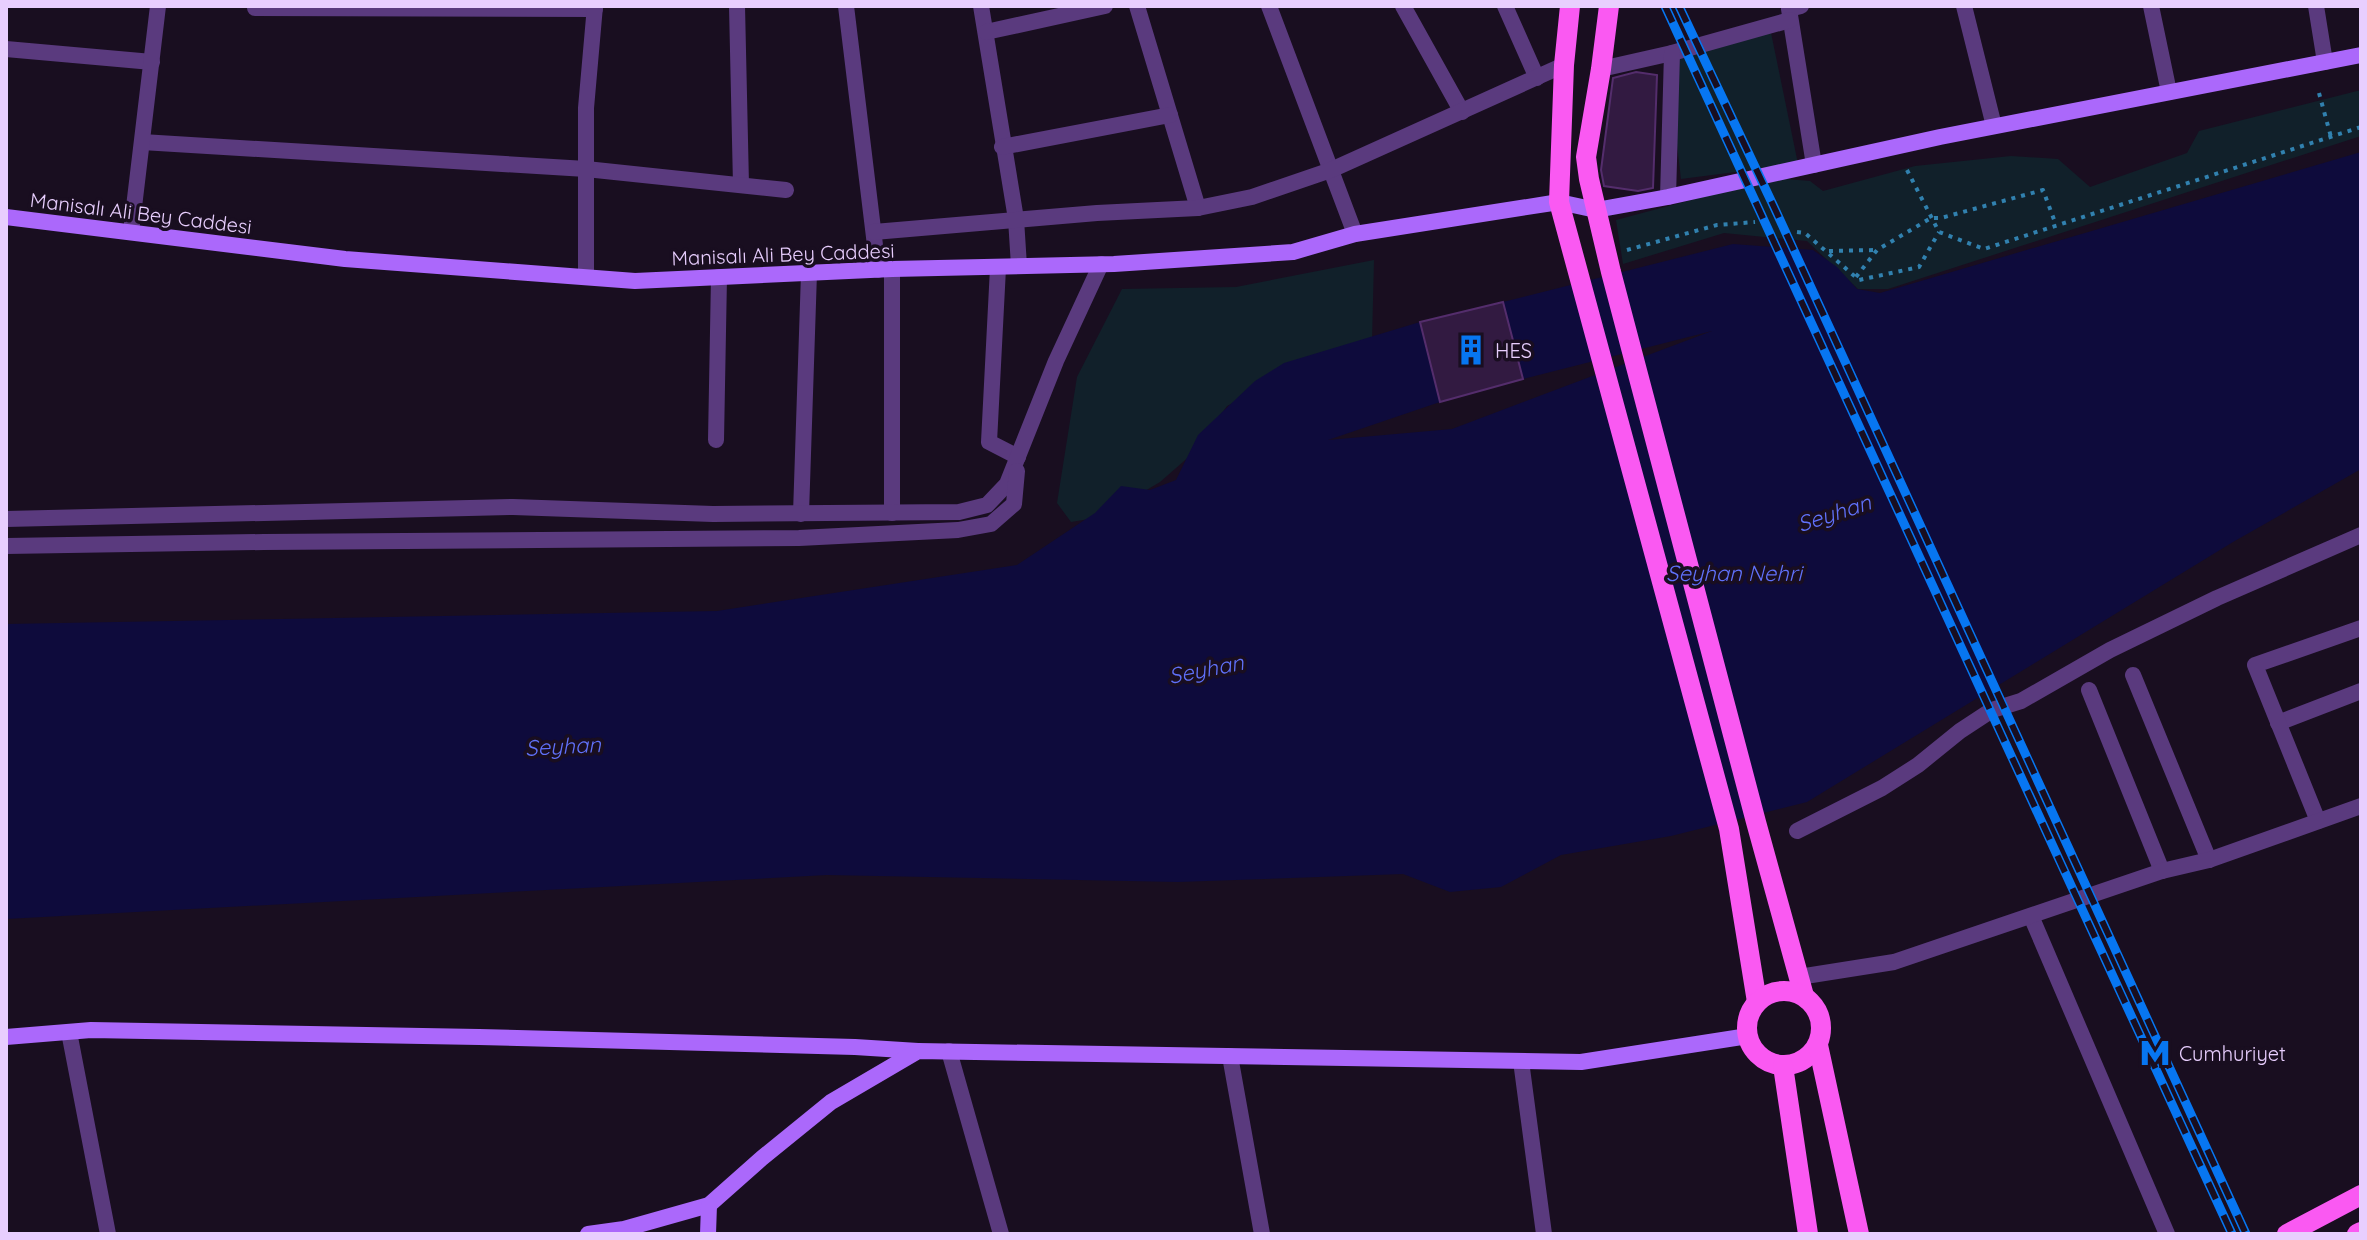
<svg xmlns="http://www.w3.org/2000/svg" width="2367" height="1240" font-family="Quicksand,sans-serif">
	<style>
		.green { fill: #11202a }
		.water { fill: #0e0b3c }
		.building { fill: #321a41; stroke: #542d6c; stroke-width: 2 }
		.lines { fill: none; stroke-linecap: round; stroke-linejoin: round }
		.path { stroke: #3181af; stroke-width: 4; stroke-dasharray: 4 6; stroke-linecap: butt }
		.minor { stroke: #5a3a7e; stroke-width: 16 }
		.tertiary { stroke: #5a3a7e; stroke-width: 16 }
		.secondary { stroke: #ab68fb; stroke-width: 16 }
		.primary { stroke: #fa59f2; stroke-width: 20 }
		.rail-casing { stroke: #0776f1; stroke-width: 9 }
		.rail { stroke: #190e20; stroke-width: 6; stroke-dasharray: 18; stroke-linecap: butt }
		.labels { text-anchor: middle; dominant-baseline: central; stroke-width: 7; stroke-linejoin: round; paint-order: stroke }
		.street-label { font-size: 20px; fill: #e8cefe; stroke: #190e20 }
		.poi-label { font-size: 20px; fill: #e8cefe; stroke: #190e20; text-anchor: start }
		.water-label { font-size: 22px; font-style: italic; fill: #6071fa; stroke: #190e20 }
	</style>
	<rect width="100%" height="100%" fill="#190e20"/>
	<g class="green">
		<polygon points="1770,28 1798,164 1681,179 1667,59"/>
		<polygon points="2361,90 2361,136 1888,289 1858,289 1807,241 1724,233 1623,264 1616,220 1774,178 1810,181 1823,191 1915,166 2011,156 2058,159 2090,187 2187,153 2199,131"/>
		<polygon points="1374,260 1372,341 1301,368 1227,406 1192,454 1160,482 1101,517 1071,522 1057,503 1077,377 1122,289 1236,287"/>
	</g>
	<polygon class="water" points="2361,152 2361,469 2233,542 1807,802 1671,836 1561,855 1501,887 1450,892 1403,874 1178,882 827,875 6,919 6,624 717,611 1017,565 1095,513 1121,486 1150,490 1176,480 1198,435 1255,381 1284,363 1420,322 1440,402 1328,440 1452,429 1712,331 1523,379 1503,302 1733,244 1813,250 1837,267 1857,289 1880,293"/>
	<g class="building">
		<polygon points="1636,72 1657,75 1653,188 1638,191 1604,186 1601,170 1613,78"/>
		<polygon points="1503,302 1523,379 1440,402 1420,322"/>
	</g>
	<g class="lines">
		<g class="path">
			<polyline points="2319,93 2331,137"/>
			<polyline points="1907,170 1939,232 1984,249 2361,127"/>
			<polyline points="1797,232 1805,233 1859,280 1919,267 1939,232"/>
			<polyline points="1627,250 1717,225 1755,222"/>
			<polyline points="1829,251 1876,250"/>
			<polyline points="1856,277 1877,250 1931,218 1941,218 2043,190 2056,225"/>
		</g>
		<g class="minor">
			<polyline points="737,6 741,185"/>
			<polyline points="846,6 878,270"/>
			<polyline points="981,6 1016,219 1019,266"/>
			<polyline points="1137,6 1198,208"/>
			<polyline points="1269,6 1355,234"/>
			<polyline points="1403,6 1462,112"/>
			<polyline points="1505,6 1537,78"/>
			<polyline points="1801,6 1789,9 1814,165"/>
			<polyline points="1964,6 1994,126"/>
			<polyline points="2151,6 2169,92"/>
			<polyline points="2316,6 2325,62"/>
			<polyline points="255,8 595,9"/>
			<polyline points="986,32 1105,6"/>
			<polyline points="6,49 152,62"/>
			<polyline points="1601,69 1672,53 1790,20"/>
			<polyline points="142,142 586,169 786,190"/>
			<polyline points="1002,147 1170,115"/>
			<polyline points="1668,197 1672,53"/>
			<polyline points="131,232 158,6"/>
			<polyline points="874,232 1097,213 1198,208 1252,197 1331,170 1564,65"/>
			<polyline points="998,268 989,442 1018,457"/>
			<polyline points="716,440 719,277"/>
			<polyline points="892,513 892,269"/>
			<polyline points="801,514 809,273"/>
			<polyline points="2133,675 2209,860"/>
			<polyline points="2089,690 2162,871"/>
			<polyline points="2278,723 2361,691"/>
			<polyline points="2318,821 2255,665 2361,628"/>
			<polyline points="1797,831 1882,788 1918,765 1960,731 1992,710 2021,701 2110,650 2217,598 2361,535"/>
			<polyline points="2031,916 2167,1234"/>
			<polyline points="1799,977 1894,962 2162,871 2209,860 2361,806"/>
			<polyline points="69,1032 108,1234"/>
			<polyline points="949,1051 1001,1234"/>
			<polyline points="1230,1056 1262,1234"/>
			<polyline points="1521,1061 1544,1234"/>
		</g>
		<g class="tertiary">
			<polyline points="586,277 586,108 595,6"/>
			<polyline points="6,519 513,507 713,514 959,512 987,505 1007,484 1056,361 1101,264"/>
			<polyline points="6,546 264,542 799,538 958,530 991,524 1014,504 1017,471"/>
		</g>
		<g class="secondary">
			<polyline points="6,217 345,259 635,281 892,269 1114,264 1293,252 1355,234 1559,202 1596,210 1668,197 1940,137 2361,55"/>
			<polyline points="6,1037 91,1030 479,1037 855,1047 918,1051"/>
			<polyline points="588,1234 624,1229 709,1205 762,1158 831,1102 918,1051 1581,1062 1748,1036"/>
			<polyline points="708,1234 709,1205"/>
		</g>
		<g class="primary">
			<polyline points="1570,6 1564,65 1559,202 1729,829 1757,1002"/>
			<polyline points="1609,6 1601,69 1586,157 1589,179 1611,272 1756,822 1804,996"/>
			<circle cx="1784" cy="1028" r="37"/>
			<polyline points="1818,1045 1859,1234"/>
			<polyline points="1783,1066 1808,1234"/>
			<polyline points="2287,1234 2361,1195"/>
			<polyline points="2357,1234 2361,1232"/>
		</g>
		<g class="rail-casing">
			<g id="rail">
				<polyline points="1665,6 2232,1234"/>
				<polyline points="1679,6 1774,207 2246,1234"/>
			</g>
		</g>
		<use href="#rail" class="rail"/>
	</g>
	<defs>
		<g id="building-bare" transform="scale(2.4)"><path d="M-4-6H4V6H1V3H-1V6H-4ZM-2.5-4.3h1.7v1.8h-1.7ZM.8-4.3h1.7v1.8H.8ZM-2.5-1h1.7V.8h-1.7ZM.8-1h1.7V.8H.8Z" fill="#0776f1" stroke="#190e20" stroke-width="2.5" paint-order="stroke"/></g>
		<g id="metro-bare" transform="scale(2.4)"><path d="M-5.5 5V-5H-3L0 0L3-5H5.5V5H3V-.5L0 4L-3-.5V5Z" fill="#0776f1" stroke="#190e20" stroke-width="2.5" paint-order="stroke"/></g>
	</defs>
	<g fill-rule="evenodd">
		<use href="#building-bare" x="1471" y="350"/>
		<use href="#metro-bare" x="2155" y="1053"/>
	</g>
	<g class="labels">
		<g class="street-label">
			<text transform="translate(141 213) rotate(7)">Manisalı Ali Bey Caddesi</text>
			<text transform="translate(783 254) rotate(-2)">Manisalı Ali Bey Caddesi</text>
		</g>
		<g class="poi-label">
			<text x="1495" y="350">HES</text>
			<text x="2179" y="1053">Cumhuriyet</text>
		</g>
		<g class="water-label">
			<text transform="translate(1834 513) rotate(-18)">Seyhan</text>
			<text x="1734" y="573">Seyhan Nehri</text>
			<text transform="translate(1206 669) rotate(-11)">Seyhan</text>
			<text transform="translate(563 746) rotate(-3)">Seyhan</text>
		</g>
	</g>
	<rect width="2367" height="1240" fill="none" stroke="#e8cefe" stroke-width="16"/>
</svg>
